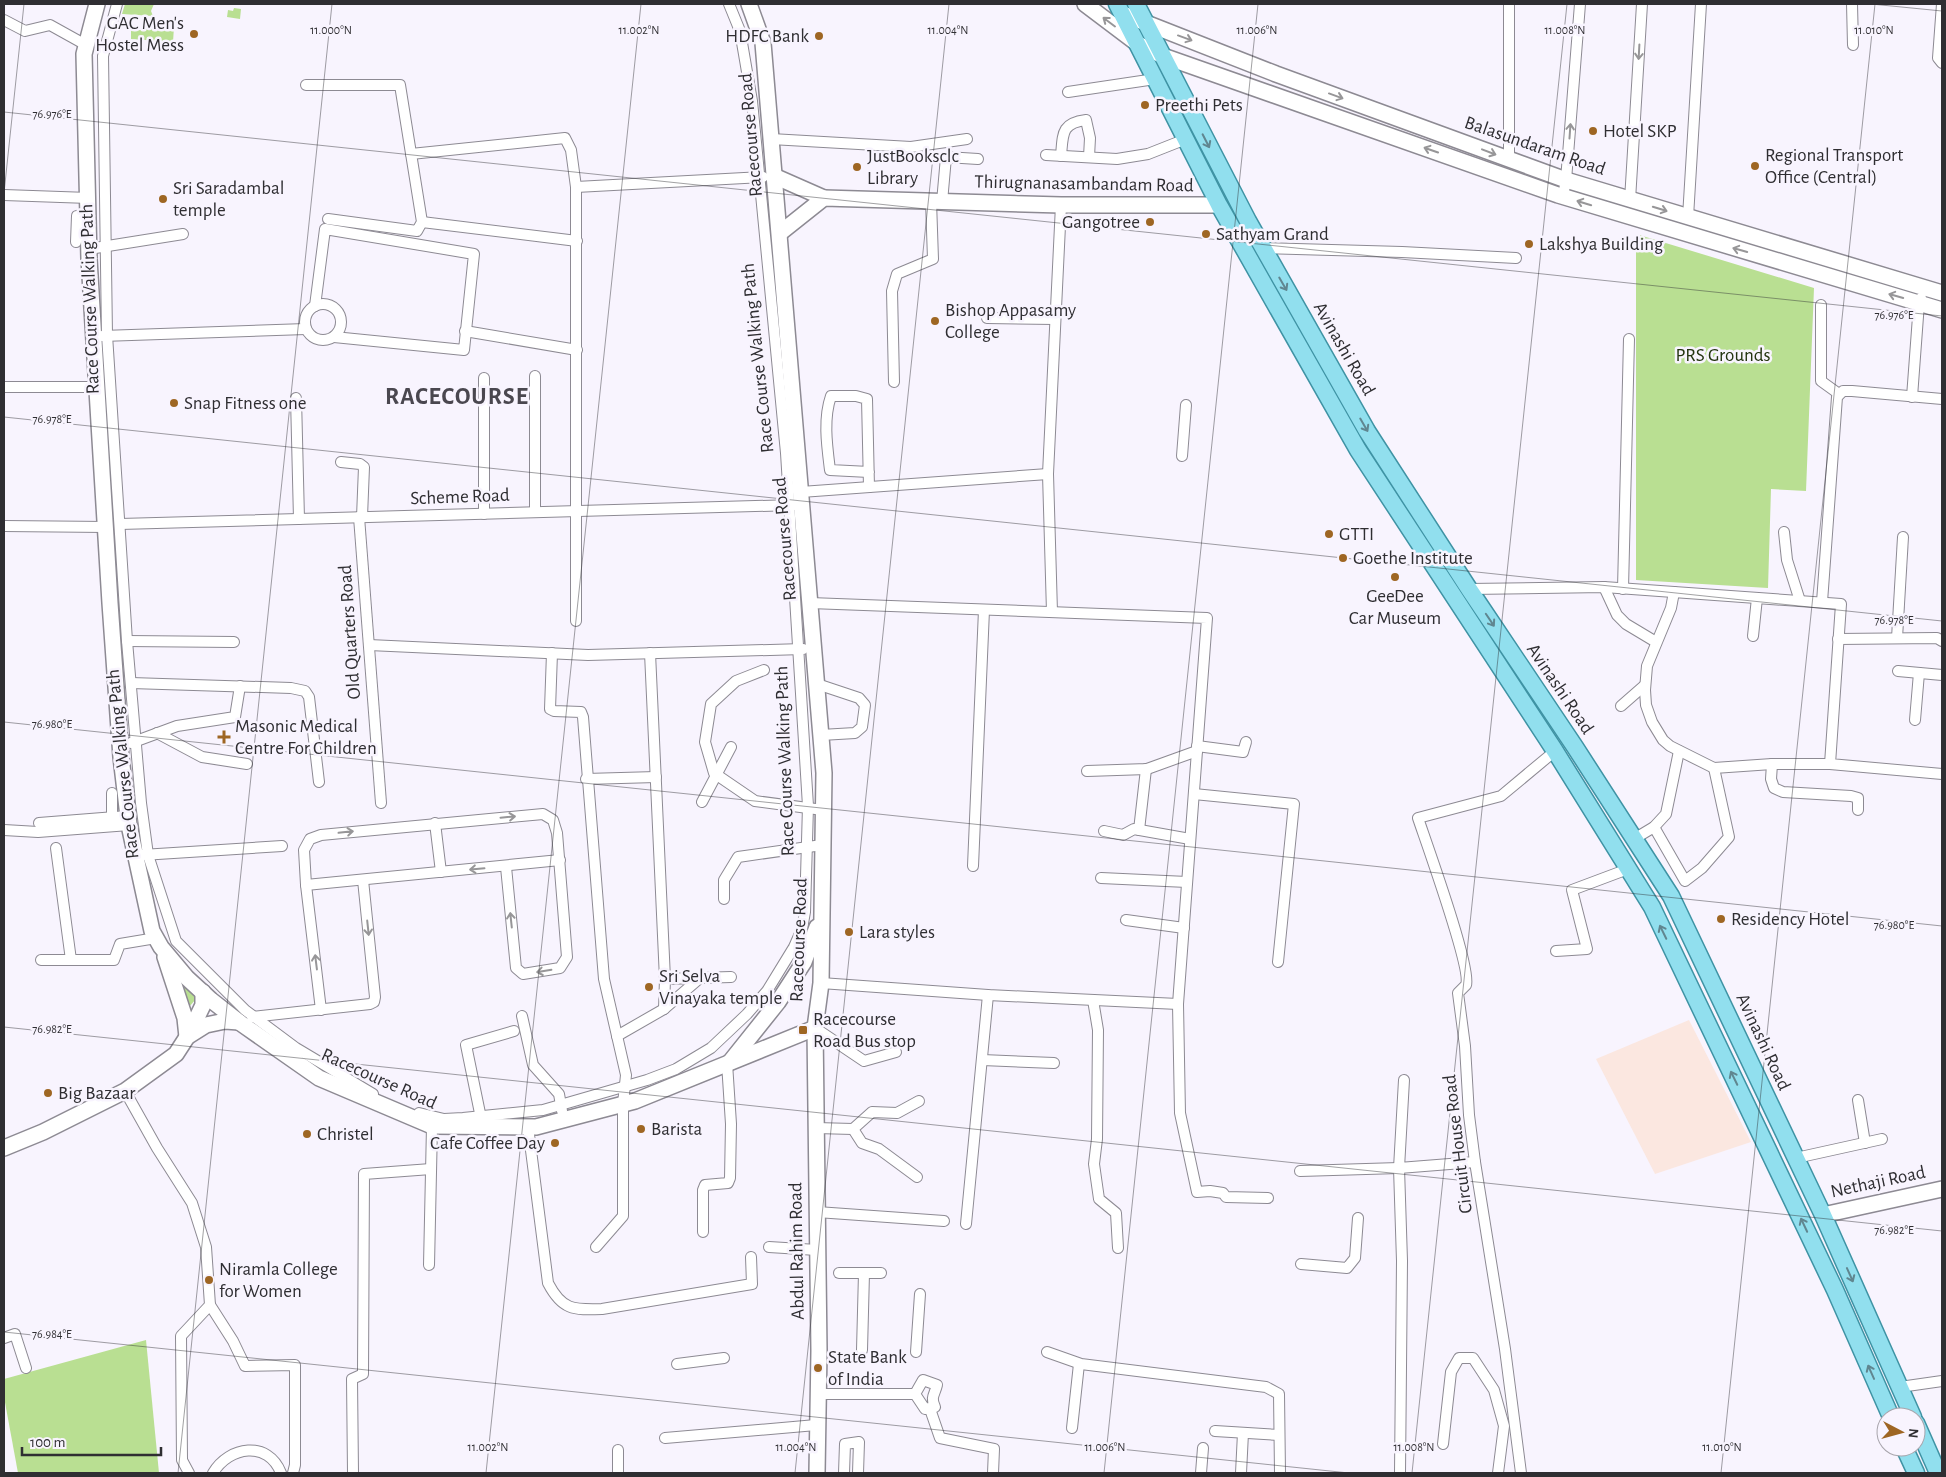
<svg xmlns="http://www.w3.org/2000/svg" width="1946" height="1477" font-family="'Alegreya Sans',sans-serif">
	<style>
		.commercial { fill: #fbe7e0 }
		.green { fill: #b9df92 }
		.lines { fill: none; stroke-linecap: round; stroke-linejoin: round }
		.street-casing { stroke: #8d8a93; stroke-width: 12 }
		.secondary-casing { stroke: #8d8a93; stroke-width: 18 }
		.primary-casing { stroke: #3f93a4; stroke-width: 19 }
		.street { stroke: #fff; stroke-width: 10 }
		.secondary { stroke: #fff; stroke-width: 15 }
		.primary { stroke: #91dfee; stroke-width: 16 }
		.oneway { stroke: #979698 }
		.oneway2 { stroke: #608690 }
		.ticks { fill: none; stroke: #2f2e32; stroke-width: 1; stroke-opacity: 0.45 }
		.poi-dot { fill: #9e6623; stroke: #f8f4fe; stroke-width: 2 }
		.labels { text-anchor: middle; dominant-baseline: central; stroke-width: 5; stroke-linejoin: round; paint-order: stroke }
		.poi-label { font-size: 19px; fill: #2f2e32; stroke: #f8f4fe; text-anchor: start }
		.street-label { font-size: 19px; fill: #2f2e32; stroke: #f8f4fe }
		.park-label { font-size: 19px; fill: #23340f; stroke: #f8f4fe }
		.district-label { font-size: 24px; font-weight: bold; letter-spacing: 1px; fill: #4a474f; stroke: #f8f4fe }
		.ticks-label { font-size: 12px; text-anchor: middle; fill: #2f2e32; stroke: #f8f4fe; stroke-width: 5; stroke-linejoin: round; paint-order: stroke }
	</style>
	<rect width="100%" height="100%" fill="#f8f4fe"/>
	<polygon class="commercial" points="1689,1020 1751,1142 1655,1174 1596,1059"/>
	<g class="green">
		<polygon points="125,4 154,4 151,11 153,16 122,14"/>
		<polygon points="234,8 241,9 240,19 227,17 228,10 233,11"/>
		<polygon points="142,25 174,27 173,42 131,39 131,30 141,30"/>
		<polygon points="1636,234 1814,288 1806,491 1771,489 1768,588 1636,580"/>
		<polygon points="179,978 197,998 188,1008"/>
		<polygon points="146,1340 159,1473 18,1473 4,1397 4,1379"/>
	</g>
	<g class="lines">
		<g class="street-casing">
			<g id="street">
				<polyline points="117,4 103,56 107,335 127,641 141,803 148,855 176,941 245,1010 296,1048 373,1094"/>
				<polyline points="1852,4 1853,45"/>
				<polyline points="1942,4 1938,58 1942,63"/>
				<polyline points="4,20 25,31 50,25 86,45"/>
				<polyline points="306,85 400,85 422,222 417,231 328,219"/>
				<polyline points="1068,92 1155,79"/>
				<polyline points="771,139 911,147 967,139"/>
				<polyline points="411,154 565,138 571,150 576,187"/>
				<polyline points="1046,155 1117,159 1148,154 1186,139"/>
				<path d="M1061,156C1063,134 1061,123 1086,120L1090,138L1089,157"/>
				<polyline points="1509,159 1509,4"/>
				<polyline points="4,195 89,198"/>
				<polyline points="1563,196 1566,180 1580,4"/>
				<polyline points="1630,200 1642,4"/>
				<polyline points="942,202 946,157 978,159"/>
				<polyline points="1688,217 1701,4"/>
				<polyline points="422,222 577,241"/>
				<polyline points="76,242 77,216 89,214"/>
				<polyline points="1263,248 1402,252 1516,258"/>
				<polyline points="89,249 183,234"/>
				<circle cx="323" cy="322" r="18"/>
				<polyline points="1821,305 1821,381 1839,394"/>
				<polyline points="315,306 325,229 474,254 464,350 334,337"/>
				<polyline points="987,318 1055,319"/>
				<polyline points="465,331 577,350"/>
				<polyline points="102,336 306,329"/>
				<polyline points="535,376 535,512"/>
				<polyline points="484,378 484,514"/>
				<polyline points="894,382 892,291 897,274 933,259 931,201"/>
				<polyline points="4,387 96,387"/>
				<polyline points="1912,397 1919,303 1921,298"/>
				<polyline points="296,398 299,519"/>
				<polyline points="1182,456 1186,405"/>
				<polyline points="341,462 360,464 364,467 362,517"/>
				<path d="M869,472L830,470C827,446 823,419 831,396H856L867,399L869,487"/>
				<polyline points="801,492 1048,474"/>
				<polyline points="359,517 381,803"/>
				<polyline points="120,524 794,505"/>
				<polyline points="4,526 106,527"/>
				<polyline points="1784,532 1787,560 1800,601"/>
				<polyline points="1604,587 1617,615 1626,624 1656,642"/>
				<polyline points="1469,589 1604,587 1841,604 1830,764 1942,774"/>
				<polyline points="1623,589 1629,339"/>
				<polyline points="1674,592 1671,608 1647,666 1645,690 1646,705 1652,722 1663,740 1670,746 1714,768 1772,764 1830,764"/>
				<polyline points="1822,602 1837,397 1843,391 1852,391 1942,399"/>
				<polyline points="810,603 1207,618 1178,1004 1180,1113 1197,1192 1210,1191 1223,1193 1226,1197 1268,1198"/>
				<polyline points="1052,612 1048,474 1061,205"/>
				<polyline points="576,621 576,187 763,177"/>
				<polyline points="1753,636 1757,598"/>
				<polyline points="1897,638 1903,537"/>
				<polyline points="1838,639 1937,638 1942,641"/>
				<polyline points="127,641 234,642"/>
				<polyline points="369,645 588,655 803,649"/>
				<polyline points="552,653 550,709 554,711 581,712 583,717 604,979 626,1075 623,1104 623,1216 596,1247"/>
				<polyline points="650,653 665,979 664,1009"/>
				<polyline points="764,670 736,681 711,704 705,742 714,773 755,801 823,810"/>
				<polyline points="1898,671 1942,675"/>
				<polyline points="131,683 291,688 305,691 309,697 319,782"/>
				<polyline points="817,684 859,698 865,705 862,727 855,733 821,735"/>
				<polyline points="1621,706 1645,685"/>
				<polyline points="1915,720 1919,673"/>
				<polyline points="157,733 202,757 247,764"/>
				<polyline points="131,743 177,726 235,717 240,686"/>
				<polyline points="1197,746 1243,752 1246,742"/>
				<polyline points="1772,764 1771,779 1774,788 1783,792 1851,796 1858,798 1858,810"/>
				<polyline points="1087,771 1147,769 1197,751"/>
				<polyline points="586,779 656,777"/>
				<polyline points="1194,794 1294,804 1278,962"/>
				<polyline points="702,802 731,747"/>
				<polyline points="112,818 112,793"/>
				<polyline points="39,823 128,816"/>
				<polyline points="435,823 441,872"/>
				<polyline points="1654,827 1685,881 1702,868 1729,837 1714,768"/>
				<polyline points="4,830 38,832 129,825"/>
				<polyline points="1139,830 1146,769"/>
				<polyline points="1104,831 1123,835 1134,829 1190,839"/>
				<polyline points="1634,839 1654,827 1666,814 1679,751"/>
				<polyline points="56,848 71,960"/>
				<polyline points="142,855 282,846"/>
				<polyline points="973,866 984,610"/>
				<polyline points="1101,878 1187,882"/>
				<polyline points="306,885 560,860"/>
				<polyline points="724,899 724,880 738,857 822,845"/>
				<polyline points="1126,920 1184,928"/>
				<polyline points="1556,951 1587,949 1572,890 1628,869"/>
				<polyline points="41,960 114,960 120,944 156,938"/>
				<polyline points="665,979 731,977"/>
				<polyline points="821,983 988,995 1178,1004"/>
				<polyline points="1093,1000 1098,1030 1097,1139 1094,1164 1099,1199 1116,1213 1118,1248"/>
				<polyline points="321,1010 306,885 304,850 310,839 321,835 543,814 553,820 557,833 567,957 560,968 523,974 516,968 506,867"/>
				<polyline points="522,1016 533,1065 559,1094 562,1111"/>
				<polyline points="252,1017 370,1004 374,1002 375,997 363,880"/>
				<polyline points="815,1028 864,1061 896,1052"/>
				<polyline points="617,1036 664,1009 700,978"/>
				<polyline points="982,1060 1054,1063"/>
				<polyline points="1404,1080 1399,1168 1475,1162"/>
				<polyline points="125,1091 157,1148 192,1203 206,1247 210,1305 181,1336 182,1460 189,1473"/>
				<polyline points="1858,1100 1865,1143"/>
				<polyline points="419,1113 444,1119 463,1118 543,1110 647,1080 676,1069 711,1048 747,1014 767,991 794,947 802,929 805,912 808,806 786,453 752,101 740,31 729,4"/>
				<polyline points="482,1123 466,1045 514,1031"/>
				<path d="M528,1127L548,1283C562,1310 573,1310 602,1309L752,1284L751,1257"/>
				<polyline points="816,1128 853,1129"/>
				<polyline points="1796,1158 1882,1139"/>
				<polyline points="1300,1171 1399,1168 1402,1261 1400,1473"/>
				<polyline points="917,1177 879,1149 862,1143 853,1129 872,1112 897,1113 919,1101"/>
				<polyline points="817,1212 944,1221"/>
				<polyline points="966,1224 988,995"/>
				<polyline points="703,1232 703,1190 705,1185 728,1183 730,1178 731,1124 727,1063"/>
				<polyline points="769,1247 817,1250"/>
				<polyline points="1301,1264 1347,1268 1355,1258 1358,1218"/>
				<polyline points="429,1265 432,1126"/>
				<polyline points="839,1273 881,1273"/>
				<polyline points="210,1305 233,1341 245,1366 295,1365 295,1465 293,1473"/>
				<polyline points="4,1338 15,1334 26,1368"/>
				<polyline points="862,1350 864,1273"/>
				<polyline points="916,1352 920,1294"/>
				<polyline points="1047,1352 1081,1364 1266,1387 1279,1394 1280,1473"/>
				<polyline points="677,1364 724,1358"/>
				<polyline points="1900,1387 1942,1381"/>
				<path d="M817,1394H915L923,1380L937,1385C935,1394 930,1397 935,1407L925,1409L915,1394"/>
				<polyline points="930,1409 940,1438 994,1449 993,1473"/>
				<polyline points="1072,1428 1079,1364"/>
				<polyline points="1215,1431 1279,1435"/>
				<polyline points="665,1438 816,1425"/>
				<polyline points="1443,1444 1451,1372 1459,1358 1473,1358 1494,1390 1504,1426 1498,1473"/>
				<polyline points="618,1450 618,1473"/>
				<path d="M213,1473C229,1446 268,1440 281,1473"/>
				<polyline points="353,1473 352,1379 363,1374 364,1174 431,1169"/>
				<polyline points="844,1473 845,1444 859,1442 858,1473"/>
				<polyline points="1201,1473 1203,1448"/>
				<polyline points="1241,1473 1243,1433"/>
				<path d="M1521,1473L1505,1349L1475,1162L1469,1115L1465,1046L1458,993C1460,991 1464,987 1466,985C1472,969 1426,842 1418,818L1501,796L1555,751"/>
			</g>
		</g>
		<g class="secondary-casing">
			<g id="secondary">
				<polyline points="97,4 84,54 89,259 110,603 121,757 129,825 152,931 161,947 187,978 211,1000 239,1022 319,1078 432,1126 536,1127 635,1101 815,1028"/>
				<polyline points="749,4 763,43 824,773 821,983 815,1028 819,1351 817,1473"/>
				<polyline points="1085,4 1138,44 1163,56 1558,195 1942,310"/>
				<polyline points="1123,14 1276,74 1566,180 1942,293"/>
				<polyline points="774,176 824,198"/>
				<polyline points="780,233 824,198 1061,205 1219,205"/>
				<polyline points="165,957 185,1018 187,1037"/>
				<polyline points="189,1034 203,1005 203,992"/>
				<polyline points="730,1062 778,1002 804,962 817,927"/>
				<polyline points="4,1148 43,1132 125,1091 176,1054 187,1037 206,1025 225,1021 239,1022"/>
				<polyline points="1823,1215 1942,1189"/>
			</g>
		</g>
		<g class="primary-casing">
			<g id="primary">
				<polyline points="1117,4 1219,205 1358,450 1555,751 1652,907 1835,1290 1891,1417"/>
				<polyline points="1136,4 1248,221 1367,431 1469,589 1575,747 1671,896 1823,1215 1913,1417"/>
				<polyline points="1916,1423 1938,1473"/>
				<polyline points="1904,1447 1916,1473"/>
			</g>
		</g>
		<use href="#street" class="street"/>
		<use href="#secondary" class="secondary"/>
		<use href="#primary" class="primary"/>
	</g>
	<defs><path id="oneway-shaft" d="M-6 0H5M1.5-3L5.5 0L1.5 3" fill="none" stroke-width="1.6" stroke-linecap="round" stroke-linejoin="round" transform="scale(1.25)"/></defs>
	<g class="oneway">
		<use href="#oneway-shaft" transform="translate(1109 22) rotate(-143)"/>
		<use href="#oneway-shaft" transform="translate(1185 38) rotate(20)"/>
		<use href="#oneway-shaft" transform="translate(1639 52) rotate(93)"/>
		<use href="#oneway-shaft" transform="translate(1336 96) rotate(20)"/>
		<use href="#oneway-shaft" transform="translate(1570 131) rotate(-86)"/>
		<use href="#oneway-shaft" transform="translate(1431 150) rotate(-161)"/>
		<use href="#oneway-shaft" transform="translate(1489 152) rotate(21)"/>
		<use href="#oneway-shaft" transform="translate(1584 203) rotate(-163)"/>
		<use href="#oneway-shaft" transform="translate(1660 209) rotate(17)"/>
		<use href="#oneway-shaft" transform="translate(1740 250) rotate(-164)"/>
		<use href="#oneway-shaft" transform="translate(1896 296) rotate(-164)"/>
		<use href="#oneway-shaft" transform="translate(508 817) rotate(-5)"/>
		<use href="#oneway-shaft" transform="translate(346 832) rotate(-6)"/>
		<use href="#oneway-shaft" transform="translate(477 869) rotate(175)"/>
		<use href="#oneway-shaft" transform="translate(511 920) rotate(-96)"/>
		<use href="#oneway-shaft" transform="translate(368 928) rotate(84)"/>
		<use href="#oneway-shaft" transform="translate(316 962) rotate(-97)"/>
		<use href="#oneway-shaft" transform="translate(544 971) rotate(171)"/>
	</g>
	<g class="oneway2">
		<use href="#oneway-shaft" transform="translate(1206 141) rotate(63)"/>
		<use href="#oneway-shaft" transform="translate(1283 284) rotate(60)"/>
		<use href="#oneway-shaft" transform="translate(1364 425) rotate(60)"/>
		<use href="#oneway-shaft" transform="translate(1490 620) rotate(56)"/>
		<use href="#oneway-shaft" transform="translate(1663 932) rotate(-116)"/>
		<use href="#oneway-shaft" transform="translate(1734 1078) rotate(-116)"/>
		<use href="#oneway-shaft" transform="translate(1804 1225) rotate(-115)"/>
		<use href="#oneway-shaft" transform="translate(1850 1275) rotate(66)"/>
		<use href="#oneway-shaft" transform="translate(1871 1372) rotate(-114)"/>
	</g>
	<path class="ticks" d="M1871,4L1942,11M4,112L1942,316M4,193L24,4M4,417L1942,621M4,722L1942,926M4,1027L1942,1231M4,1332L1349,1473M178,1473L332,4M486,1473L641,4M795,1473L949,4M1104,1473L1258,4M1412,1473L1567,4M1721,1473L1875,4"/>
	<g class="poi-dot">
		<circle cx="194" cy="34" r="5"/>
		<circle cx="819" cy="36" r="5"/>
		<circle cx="1145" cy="105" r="5"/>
		<circle cx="1593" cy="131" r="5"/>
		<circle cx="1755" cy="166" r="5"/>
		<circle cx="857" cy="167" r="5"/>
		<circle cx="163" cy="199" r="5"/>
		<circle cx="1150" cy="222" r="5"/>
		<circle cx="1206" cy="234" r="5"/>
		<circle cx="1529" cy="244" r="5"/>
		<circle cx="935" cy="321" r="5"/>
		<circle cx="174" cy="403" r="5"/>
		<circle cx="1329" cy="534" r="5"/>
		<circle cx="1343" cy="558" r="5"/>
		<circle cx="1395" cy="577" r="5"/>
		<path d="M221.5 729.5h5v5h5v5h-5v5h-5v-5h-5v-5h5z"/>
		<circle cx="1721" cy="919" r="5"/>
		<circle cx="849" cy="932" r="5"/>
		<circle cx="649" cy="987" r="5"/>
		<rect x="798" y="1025" width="10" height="10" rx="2.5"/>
		<circle cx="48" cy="1093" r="5"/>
		<circle cx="641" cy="1129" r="5"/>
		<circle cx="307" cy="1134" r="5"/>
		<circle cx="555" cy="1143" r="5"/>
		<circle cx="209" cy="1280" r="5"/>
		<circle cx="818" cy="1368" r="5"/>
	</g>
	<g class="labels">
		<g class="poi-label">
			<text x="184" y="23" text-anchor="end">GAC Men's<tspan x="184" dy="22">Hostel Mess</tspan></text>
			<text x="809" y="36" text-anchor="end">HDFC Bank</text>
			<text x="1155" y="105">Preethi Pets</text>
			<text x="1603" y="131">Hotel SKP</text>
			<text x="1765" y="155">Regional Transport<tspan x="1765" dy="22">Office (Central)</tspan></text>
			<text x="867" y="156">JustBooksclc<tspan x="867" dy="22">Library</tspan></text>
			<text x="173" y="188">Sri Saradambal<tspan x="173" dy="22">temple</tspan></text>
			<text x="1140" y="222" text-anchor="end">Gangotree</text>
			<text x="1216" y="234">Sathyam Grand</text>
			<text x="1539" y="244">Lakshya Building</text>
			<text x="945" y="310">Bishop Appasamy<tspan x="945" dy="22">College</tspan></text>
			<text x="184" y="403">Snap Fitness one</text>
			<text x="1339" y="534">GTTI</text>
			<text x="1353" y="558">Goethe Institute</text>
			<text x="1395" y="596" text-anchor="middle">GeeDee<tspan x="1395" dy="22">Car Museum</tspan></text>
			<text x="235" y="726">Masonic Medical<tspan x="235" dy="22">Centre For Children</tspan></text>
			<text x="1731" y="919">Residency Hotel</text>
			<text x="859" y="932">Lara styles</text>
			<text x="659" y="976">Sri Selva<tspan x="659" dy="22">Vinayaka temple</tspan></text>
			<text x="813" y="1019">Racecourse<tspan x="813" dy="22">Road Bus stop</tspan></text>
			<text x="58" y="1093">Big Bazaar</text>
			<text x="651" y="1129">Barista</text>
			<text x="317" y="1134">Christel</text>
			<text x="545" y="1143" text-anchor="end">Cafe Coffee Day</text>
			<text x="219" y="1269">Niramla College<tspan x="219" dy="22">for Women</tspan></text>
			<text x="828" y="1357">State Bank<tspan x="828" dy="22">of India</tspan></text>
		</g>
		<g class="street-label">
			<text transform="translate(751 135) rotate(-95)">Racecourse Road</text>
			<text transform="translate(1535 146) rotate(19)">Balasundaram Road</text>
			<text transform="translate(1084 184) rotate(1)">Thirugnanasambandam Road</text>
			<text transform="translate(90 299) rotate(-92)">Race Course Walking Path</text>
			<text transform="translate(1344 349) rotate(60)">Avinashi Road</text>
			<text transform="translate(758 358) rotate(-96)">Race Course Walking Path</text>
			<text transform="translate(460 497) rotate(-2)">Scheme Road</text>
			<text transform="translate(785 539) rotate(-95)">Racecourse Road</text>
			<text transform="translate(350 632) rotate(-94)">Old Quarters Road</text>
			<text transform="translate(1560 689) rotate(56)">Avinashi Road</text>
			<text transform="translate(785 761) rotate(-92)">Race Course Walking Path</text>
			<text transform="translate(123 764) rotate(-96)">Race Course Walking Path</text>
			<text transform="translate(799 940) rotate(-88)">Racecourse Road</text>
			<text transform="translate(1763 1042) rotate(65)">Avinashi Road</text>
			<text transform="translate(379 1079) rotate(24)">Racecourse Road</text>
			<text transform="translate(1458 1144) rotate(-97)">Circuit House Road</text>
			<text transform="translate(1878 1182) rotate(-12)">Nethaji Road</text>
			<text transform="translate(797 1251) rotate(-91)">Abdul Rahim Road</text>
		</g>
		<g class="park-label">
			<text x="1723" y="355">PRS Grounds</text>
		</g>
		<g class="district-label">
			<text x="457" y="397">RACECOURSE</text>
		</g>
	</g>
	<g class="ticks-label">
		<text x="331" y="34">11.000°N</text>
		<text x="639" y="34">11.002°N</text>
		<text x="948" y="34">11.004°N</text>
		<text x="1257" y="34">11.006°N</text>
		<text x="1565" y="34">11.008°N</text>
		<text x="1874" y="34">11.010°N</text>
		<text x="52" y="118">76.976°E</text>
		<text x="1894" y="319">76.976°E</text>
		<text x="52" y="423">76.978°E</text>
		<text x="1894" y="624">76.978°E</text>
		<text x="52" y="728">76.980°E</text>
		<text x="1894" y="929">76.980°E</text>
		<text x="52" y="1033">76.982°E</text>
		<text x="1894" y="1234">76.982°E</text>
		<text x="52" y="1338">76.984°E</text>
		<text x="488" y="1451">11.002°N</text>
		<text x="796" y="1451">11.004°N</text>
		<text x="1105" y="1451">11.006°N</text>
		<text x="1414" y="1451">11.008°N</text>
		<text x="1722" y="1451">11.010°N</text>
	</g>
	<rect width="1946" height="1477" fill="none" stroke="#2f2e32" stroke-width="10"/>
	<g transform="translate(1901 1432) rotate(96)"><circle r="24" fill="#f8f4fe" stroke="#a8a5ac"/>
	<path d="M0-4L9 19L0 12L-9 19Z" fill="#9e6623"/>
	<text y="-8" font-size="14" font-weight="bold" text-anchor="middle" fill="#2f2e32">N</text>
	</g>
	<path d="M22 1447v8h139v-8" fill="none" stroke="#2f2e32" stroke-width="2.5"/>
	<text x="30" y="1447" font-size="15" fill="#2f2e32" stroke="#f8f4fe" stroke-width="4" paint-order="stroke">100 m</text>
</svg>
